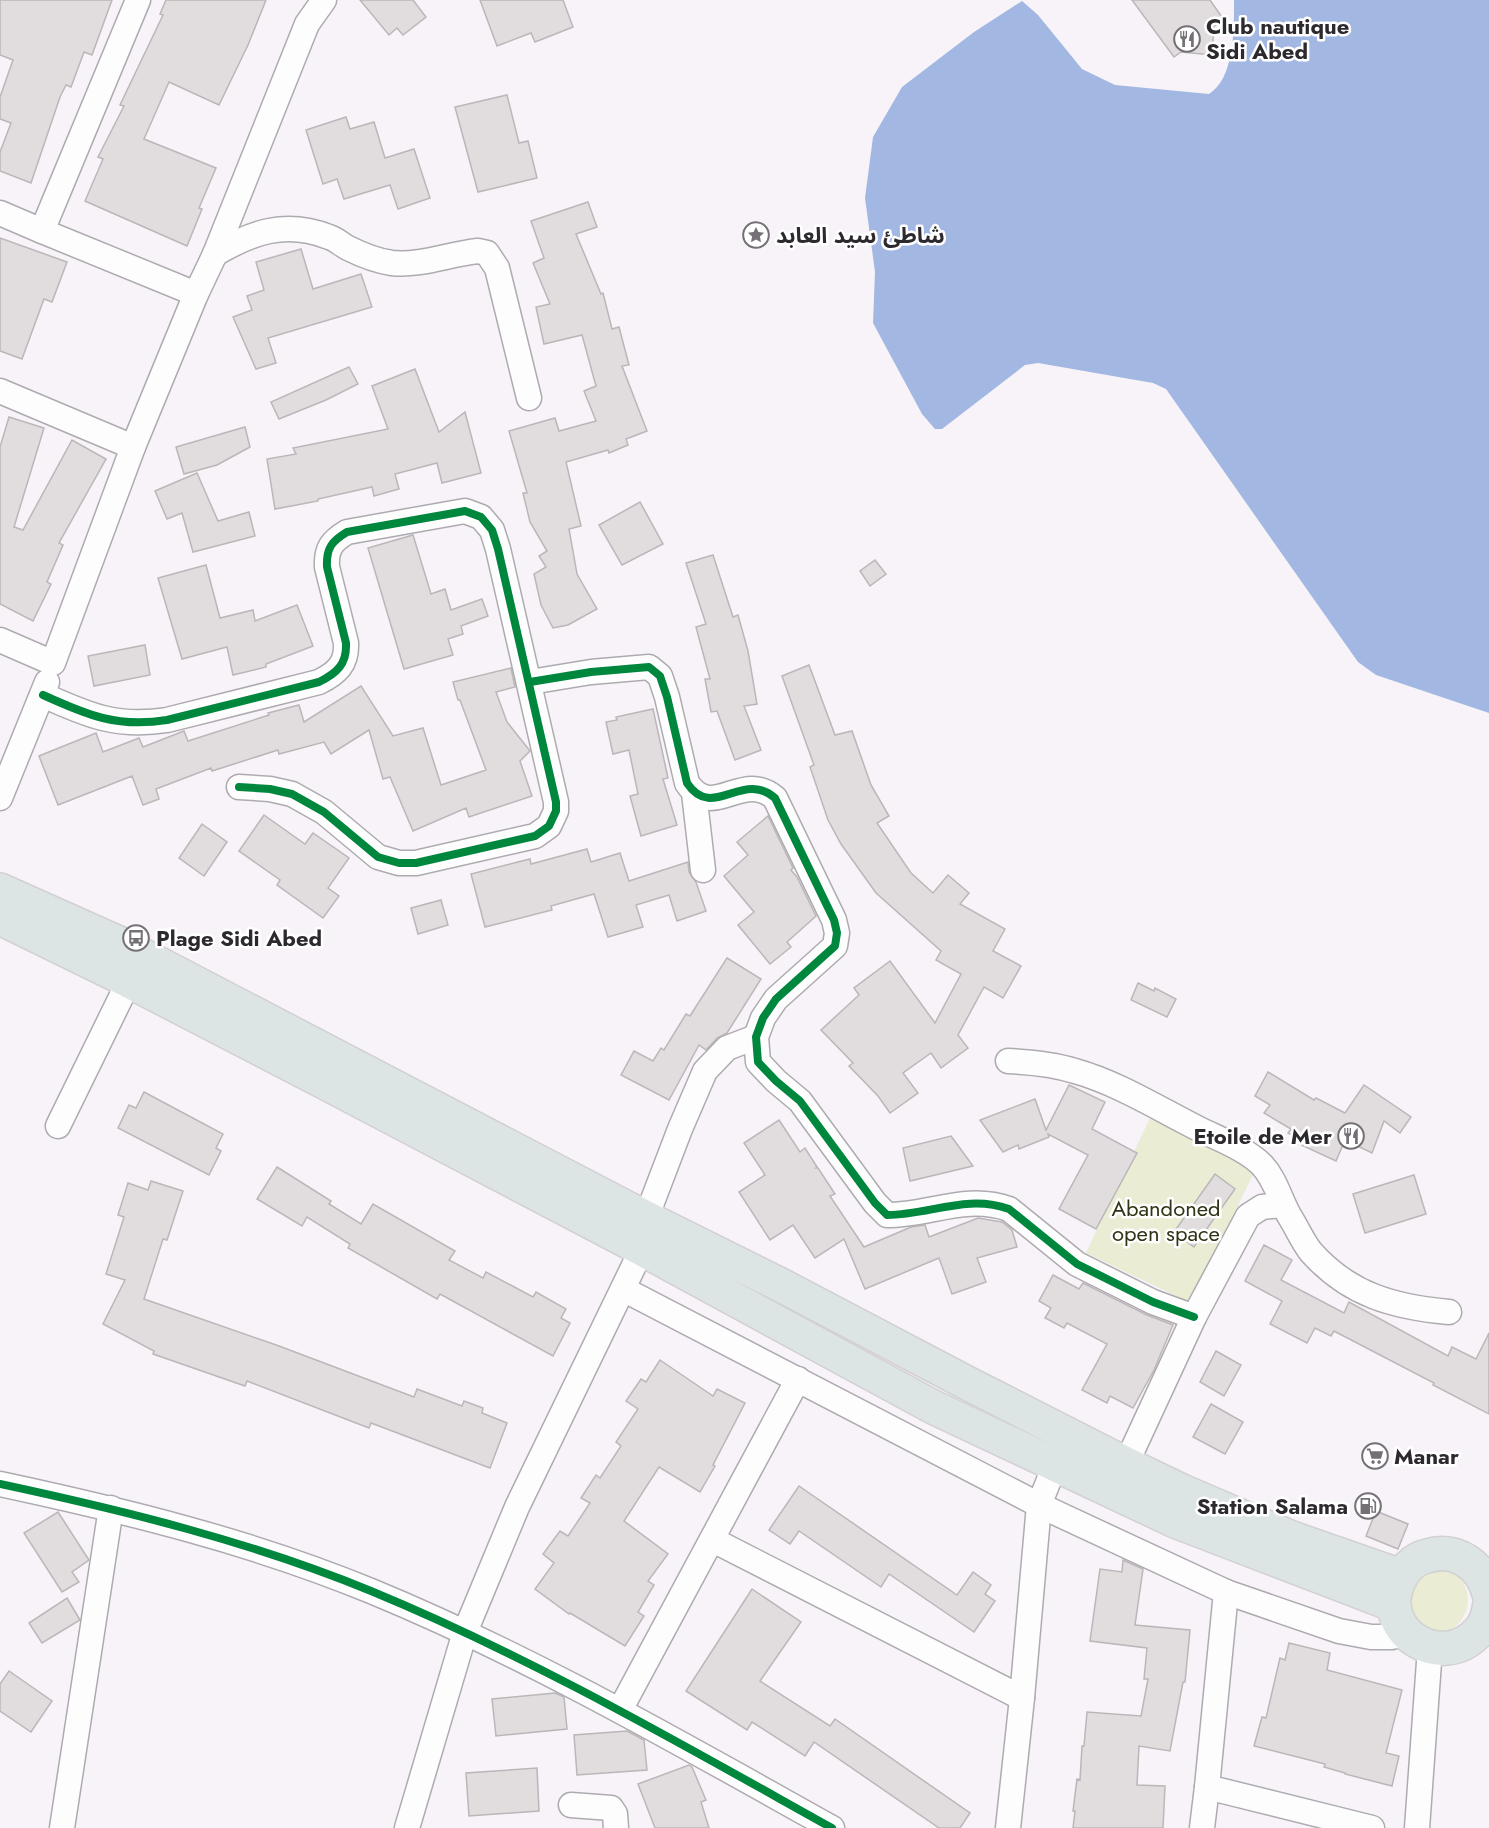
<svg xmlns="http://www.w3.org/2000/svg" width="1489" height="1828" font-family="Jost,'Noto Sans Arabic',sans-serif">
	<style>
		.green { fill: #eaecd4 }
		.water { fill: #a2b8e3 }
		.building { fill: #e1dcde; stroke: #bbb6b8; stroke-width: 1.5 }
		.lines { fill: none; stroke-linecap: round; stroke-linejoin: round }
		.street-casing { stroke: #aeabb0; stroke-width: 27 }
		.primary-casing { stroke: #d2d0d3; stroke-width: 36 }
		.street { stroke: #fefdfe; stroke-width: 24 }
		.primary { stroke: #dce5e3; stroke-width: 33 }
		.cycleway-casing { stroke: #fff; stroke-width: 11 }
		.cycleway { stroke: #00873e; stroke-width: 8 }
		.labels { text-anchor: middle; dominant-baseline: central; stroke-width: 5; stroke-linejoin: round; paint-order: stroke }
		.poi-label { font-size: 22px; font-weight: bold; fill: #2d2a2f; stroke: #fff; text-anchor: start }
		.park-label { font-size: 22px; fill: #303314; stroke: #fff }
	</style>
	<rect width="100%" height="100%" fill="#f7f3f9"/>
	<g class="green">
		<polygon points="1151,1116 1256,1168 1191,1303 1086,1253"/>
		<path d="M1451,1569C1489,1598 1455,1647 1426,1630C1420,1626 1414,1618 1409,1613L1408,1588L1425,1570Z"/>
	</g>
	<path class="water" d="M1234,0H1489V713L1376,675L1358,662L1166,389L1153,383L1038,363L1025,365L942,429H935L922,414L873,323L875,272L865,198L873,137L902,87L974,32L1022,1L1038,15L1082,69L1115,85L1209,94C1235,78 1234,28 1234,0Z"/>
	<g class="building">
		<polygon points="0,0 112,0 92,55 84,52 71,87 66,85 60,97 31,183 0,171 0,152 11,123 0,119 0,97 13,60 0,55"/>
		<polygon points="166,0 266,0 248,45 219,105 169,82 144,139 216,168 199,208 202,209 187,246 85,201 103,159 98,157 124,106 120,105 163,15 160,14"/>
		<polygon points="360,0 413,0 426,17 403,35 397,28 389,35"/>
		<polygon points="480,0 563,0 573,27 535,42 531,33 497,46"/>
		<polygon points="1132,0 1210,0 1224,20 1214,26 1212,55 1181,52 1174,57"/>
		<polygon points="507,95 519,143 528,141 537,178 478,192 455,107"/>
		<polygon points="346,117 350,129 374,122 385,158 414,149 430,198 398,209 390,185 344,199 337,179 323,184 306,130"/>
		<polygon points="588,202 597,227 576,234 601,294 603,293 612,329 619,327 629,365 622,366 647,431 626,439 628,445 609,453 608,450 566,462 581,526 569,529 577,574 597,609 568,625 553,628 541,605 534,574 546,567 539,556 547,551 530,522 523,493 527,493 509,431 555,418 559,431 596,421 584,391 596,386 582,335 544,344 536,307 550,304 533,263 544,258 531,221"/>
		<polygon points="0,238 67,262 52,302 44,299 22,359 0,351"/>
		<polygon points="301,249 313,289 361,274 372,307 268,338 276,363 256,369 233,317 252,310 247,296 264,290 256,262"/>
		<polygon points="349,367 358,384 326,400 279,419 271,402"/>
		<polygon points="415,369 439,432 465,412 481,473 442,483 437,463 395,474 399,489 374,496 372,487 318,499 318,501 275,509 267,459 296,454 293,448 388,429 372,386"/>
		<polygon points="9,417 44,428 14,527 23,530 72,440 106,459 59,543 63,545 47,582 51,584 33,621 0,604 0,447"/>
		<polygon points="245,427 250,447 217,465 184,474 176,447"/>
		<polygon points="197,473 218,521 249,512 255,536 193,552 182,513 167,519 155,491"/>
		<polygon points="640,502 663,544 622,565 599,525"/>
		<polygon points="413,535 431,594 445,589 451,610 482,599 488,616 461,626 463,634 448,639 453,655 404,669 368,548"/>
		<polygon points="713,555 733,617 738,615 748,651 757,704 744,706 761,750 735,760 717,711 711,712 705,679 710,679 696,627 706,624 686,563"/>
		<polygon points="875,560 886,574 870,586 860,571"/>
		<polygon points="206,565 220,618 253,610 255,621 297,605 313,646 266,664 266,667 233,675 227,647 182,659 158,578"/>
		<polygon points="145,645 150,675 94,686 88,656"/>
		<polygon points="809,665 835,735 852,731 871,785 889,816 877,823 911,873 933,893 948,875 969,893 960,904 1005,929 993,951 1021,966 1003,998 984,987 958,1035 968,1048 941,1068 931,1053 903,1073 918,1093 890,1113 878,1096 849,1066 853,1063 821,1030 859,995 854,988 890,961 935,1023 961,974 936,960 941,951 876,893 841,844 828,820 810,767 814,765 782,676"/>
		<polygon points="511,668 515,687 496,692 507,722 530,751 520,761 532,796 469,817 466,808 413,831 390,777 383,779 369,730 331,754 324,742 279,754 278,750 212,771 211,768 156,789 159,799 143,805 132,776 58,805 39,756 96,733 103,752 139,738 143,747 184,731 188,741 269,715 268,713 299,705 304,722 361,686 393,736 423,728 441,785 486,770 460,700 458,700 453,682"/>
		<polygon points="653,709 668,778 663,779 677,825 641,836 630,796 638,794 629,750 613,754 606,722 617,720 616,717"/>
		<polygon points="264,815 305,844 313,833 349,858 328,888 339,896 323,918 277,885 280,880 239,851"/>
		<polygon points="768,816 793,868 791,870 797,877 816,916 787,942 791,947 770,964 738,925 754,912 724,876 748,855 737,842"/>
		<polygon points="202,824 227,842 204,876 179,858"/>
		<polygon points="587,849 591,862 620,853 629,881 688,862 689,872 696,882 706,911 677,921 669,895 636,905 643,927 608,937 594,894 551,906 552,910 485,927 471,874 530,859 531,864"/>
		<polygon points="441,900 448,925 418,934 411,908"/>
		<polygon points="727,958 761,979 727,1033 717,1038 706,1050 699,1045 669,1100 621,1075 634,1051 653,1061 661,1048 664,1050 686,1014 690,1016"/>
		<polygon points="1138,983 1154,991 1155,988 1176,999 1167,1017 1131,1000"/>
		<polygon points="1268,1072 1314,1100 1316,1098 1345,1113 1364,1085 1411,1117 1400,1133 1384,1121 1372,1153 1345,1140 1336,1161 1299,1144 1301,1140 1288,1133 1291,1129 1264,1113 1270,1105 1255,1096"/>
		<polygon points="1069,1085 1105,1102 1092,1129 1137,1153 1096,1229 1059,1209 1088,1155 1048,1134 1049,1137 1019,1149 1018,1145 1003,1152 980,1120 1035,1099 1046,1130"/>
		<polygon points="144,1092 223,1134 216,1148 221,1151 209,1175 118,1128 129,1105 136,1108"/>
		<polygon points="779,1120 800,1152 805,1148 817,1167 816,1168 818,1168 835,1194 830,1196 864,1247 911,1227 925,1225 929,1237 978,1218 1002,1222 1012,1230 1017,1247 977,1258 986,1282 952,1294 939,1258 865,1289 844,1239 815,1258 793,1225 770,1240 739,1192 765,1175 744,1143"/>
		<polygon points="951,1136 973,1166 910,1181 903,1148"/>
		<polygon points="277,1167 331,1201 329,1204 361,1224 373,1204 455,1251 449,1260 483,1278 486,1272 533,1297 536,1292 566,1309 561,1318 570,1323 553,1356 440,1294 437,1299 348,1248 350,1244 307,1217 302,1226 257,1199"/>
		<polygon points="1215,1174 1235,1189 1194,1247 1174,1232"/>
		<polygon points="1414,1175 1426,1214 1365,1233 1353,1194"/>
		<polygon points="151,1181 183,1191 167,1240 163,1239 144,1299 279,1346 414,1397 417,1389 462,1406 464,1401 483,1408 482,1413 507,1423 490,1468 371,1423 369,1428 247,1381 245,1386 153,1354 154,1351 103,1324 125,1280 106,1274 124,1217 118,1215 128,1183 148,1190"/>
		<polygon points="1264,1245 1292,1260 1281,1280 1344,1313 1349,1302 1448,1356 1452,1347 1476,1359 1489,1333 1489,1414 1433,1385 1434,1383 1334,1331 1331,1336 1315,1328 1307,1343 1270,1324 1282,1301 1245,1281"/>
		<polygon points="1053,1275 1079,1289 1083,1283 1147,1315 1173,1325 1154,1370 1133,1408 1110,1396 1107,1403 1082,1390 1107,1344 1067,1323 1064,1328 1045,1318 1051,1308 1039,1301"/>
		<polygon points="1216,1351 1241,1365 1224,1396 1200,1382"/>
		<polygon points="660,1360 713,1396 717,1389 745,1403 713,1465 715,1466 700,1492 659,1467 624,1521 668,1554 648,1581 654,1585 638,1612 644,1616 625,1646 570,1613 569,1614 535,1589 554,1563 543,1554 560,1531 568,1536 590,1503 581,1498 596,1475 600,1478 621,1446 616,1442 638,1409 626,1401 641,1379 646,1382"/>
		<polygon points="1211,1404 1243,1422 1225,1454 1193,1437"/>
		<polygon points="799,1486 957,1595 973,1572 991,1585 985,1594 995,1601 974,1632 889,1574 881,1587 799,1531 790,1544 769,1530"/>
		<polygon points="1376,1511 1408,1524 1398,1549 1366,1536"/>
		<polygon points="58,1512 89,1560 72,1572 79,1582 62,1592 24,1533"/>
		<polygon points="1123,1560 1143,1569 1135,1625 1190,1630 1185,1682 1183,1682 1170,1751 1139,1746 1137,1785 1165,1786 1163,1828 1073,1828 1075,1811 1073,1811 1077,1779 1080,1780 1082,1746 1084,1746 1087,1712 1141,1716 1148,1679 1144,1679 1147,1648 1090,1641 1100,1569 1122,1572"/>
		<polygon points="752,1589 801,1622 760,1681 830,1726 835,1719 970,1813 960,1828 939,1828 814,1742 805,1756 752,1722 747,1730 686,1691"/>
		<polygon points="67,1598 80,1620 42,1643 29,1623"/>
		<polygon points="1289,1643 1330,1653 1327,1670 1402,1690 1386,1753 1399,1756 1392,1786 1345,1774 1345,1773 1324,1767 1325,1764 1254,1746 1262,1717 1266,1718 1280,1658 1285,1660"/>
		<polygon points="9,1671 52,1701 31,1732 0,1711 0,1684"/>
		<polygon points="555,1693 564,1697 567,1729 496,1736 492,1699"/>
		<polygon points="627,1731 644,1740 647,1770 577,1775 574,1735"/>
		<polygon points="689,1765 692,1767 706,1800 701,1802 709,1828 655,1828 638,1784"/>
		<polygon points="537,1768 539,1811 469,1816 466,1773"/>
	</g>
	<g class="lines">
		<g class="street-casing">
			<g id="street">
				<polyline points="0,213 42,231 138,0"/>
				<path d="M215,254C252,232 286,220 329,237C336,239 342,245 348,248C362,255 377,261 392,263C421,266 449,254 478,251L487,253L497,268L529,398"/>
				<polyline points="196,294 215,254 307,24 324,0"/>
				<polyline points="0,391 133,447"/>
				<polyline points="0,640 53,663 133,447 196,294 42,231"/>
				<path d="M530,682L591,672L649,667L660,676L667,697L687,783C713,822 742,769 775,798L834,920L837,933L835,946L776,999L763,1018L756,1037L758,1062L776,1081L800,1101L875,1203L887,1215C930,1215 966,1194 1009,1209L1077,1264L1153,1302L1194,1317"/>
				<path d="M43,695C87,715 117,728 167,720L319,682C337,673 347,664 346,643L327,567C326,548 332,541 347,532L465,511L481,517L492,530L498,549L556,802V811L549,826L535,836L416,863H399L378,857L324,812L292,794L270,789L239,787"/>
				<polyline points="694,793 703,870"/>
				<polyline points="0,798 47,682"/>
				<path d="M1008,1061C1030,1062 1053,1064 1075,1071C1118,1083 1159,1109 1199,1129C1219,1139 1246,1149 1262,1165C1276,1180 1280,1200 1290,1217C1297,1228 1303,1242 1311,1252C1349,1295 1394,1307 1449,1312"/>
				<polyline points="58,1126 129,981"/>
				<polyline points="646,1218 680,1129 705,1071 727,1048 756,1037"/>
				<polyline points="623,1289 1039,1505 1226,1592 1339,1631 1371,1637 1392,1637 1406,1633"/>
				<polyline points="1126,1464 1194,1317 1248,1216 1262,1207 1283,1205"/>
				<path d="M0,1484C126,1511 252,1542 371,1591C531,1657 681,1744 832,1828"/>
				<polyline points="713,1540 1022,1698"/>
				<polyline points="620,1710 798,1379"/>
				<polyline points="1207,1787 1226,1592"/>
				<polyline points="571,1805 611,1808 615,1814 616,1828"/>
				<polyline points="62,1828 111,1508"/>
				<polyline points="407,1828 465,1632 517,1507 642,1249"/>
				<polyline points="1008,1828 1022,1698 1039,1505 1055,1465"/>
				<polyline points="1202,1828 1207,1787 1372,1828"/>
				<polyline points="1417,1828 1430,1648"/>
			</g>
		</g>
		<g class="primary-casing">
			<g id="primary">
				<polyline points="0,890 121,944 646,1218 777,1283 967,1383 1126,1464 1182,1491 1292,1538 1401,1576"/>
				<polyline points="0,918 129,981 326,1083 642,1249 933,1407 1175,1521 1394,1605"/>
				<path d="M1489,1594C1482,1565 1456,1547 1427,1556C1413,1559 1403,1571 1398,1583C1377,1632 1442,1672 1478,1632C1484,1626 1488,1617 1489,1608"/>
			</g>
		</g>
		<use href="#street" class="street"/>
		<use href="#primary" class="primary"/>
		<g class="cycleway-casing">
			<g id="cycleway">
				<path d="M530,682L591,672L649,667L660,676L667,697L687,783C713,822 742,769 775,798L834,920L837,933L835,946L776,999L763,1018L756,1037L758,1062L776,1081L800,1101L875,1203L887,1215C930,1215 966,1194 1009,1209L1077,1264L1153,1302L1194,1317"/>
				<path d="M43,695C87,715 117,728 167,720L319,682C337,673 347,664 346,643L327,567C326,548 332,541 347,532L465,511L481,517L492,530L498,549L556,802V811L549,826L535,836L416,863H399L378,857L324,812L292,794L270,789L239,787"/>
				<path d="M0,1484C126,1511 252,1542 371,1591C531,1657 681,1744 832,1828"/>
			</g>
		</g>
		<use href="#cycleway" class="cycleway"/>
	</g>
	<defs>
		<g id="restaurant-ring" transform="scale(1.35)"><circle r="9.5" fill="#fff" stroke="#747076" stroke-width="1.5"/><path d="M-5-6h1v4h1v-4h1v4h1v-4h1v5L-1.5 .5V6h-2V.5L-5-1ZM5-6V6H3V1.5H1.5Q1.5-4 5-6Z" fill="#747076"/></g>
		<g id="sight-ring" transform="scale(1.35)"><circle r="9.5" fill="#fff" stroke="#747076" stroke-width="1.5"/><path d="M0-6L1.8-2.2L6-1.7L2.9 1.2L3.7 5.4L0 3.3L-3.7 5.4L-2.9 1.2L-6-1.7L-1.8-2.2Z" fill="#747076"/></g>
		<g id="bus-ring" transform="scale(1.35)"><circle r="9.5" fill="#fff" stroke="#747076" stroke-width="1.5"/><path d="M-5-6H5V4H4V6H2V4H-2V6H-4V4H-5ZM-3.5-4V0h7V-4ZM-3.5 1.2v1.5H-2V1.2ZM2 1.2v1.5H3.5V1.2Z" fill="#747076"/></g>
		<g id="supermarket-ring" transform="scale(1.35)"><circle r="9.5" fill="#fff" stroke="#747076" stroke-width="1.5"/><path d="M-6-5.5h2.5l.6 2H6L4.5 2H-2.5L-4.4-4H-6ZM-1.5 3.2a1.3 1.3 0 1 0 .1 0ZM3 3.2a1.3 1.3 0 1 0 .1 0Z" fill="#747076"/></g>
		<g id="fuel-ring" transform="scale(1.35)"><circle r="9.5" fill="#fff" stroke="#747076" stroke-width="1.5"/><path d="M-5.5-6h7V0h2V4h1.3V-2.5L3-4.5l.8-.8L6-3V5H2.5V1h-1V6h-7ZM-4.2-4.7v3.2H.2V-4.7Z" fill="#747076"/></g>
	</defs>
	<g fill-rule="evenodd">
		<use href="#restaurant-ring" x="1187" y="39"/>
		<use href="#sight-ring" x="756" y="235"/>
		<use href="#bus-ring" x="136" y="938"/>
		<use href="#restaurant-ring" x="1351" y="1136"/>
		<use href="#supermarket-ring" x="1375" y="1456"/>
		<use href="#fuel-ring" x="1368" y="1506"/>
	</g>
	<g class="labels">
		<g class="poi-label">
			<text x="1206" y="26">Club nautique<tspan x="1206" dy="25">Sidi Abed</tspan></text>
			<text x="776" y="235">شاطئ سيد العابد</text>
			<text x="156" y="938">Plage Sidi Abed</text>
			<text x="1332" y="1136" text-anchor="end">Etoile de Mer</text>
			<text x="1394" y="1456">Manar</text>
			<text x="1348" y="1506" text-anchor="end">Station Salama</text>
		</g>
		<g class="park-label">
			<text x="1166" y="1208">Abandoned<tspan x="1166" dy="25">open space</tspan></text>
		</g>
	</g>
</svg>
